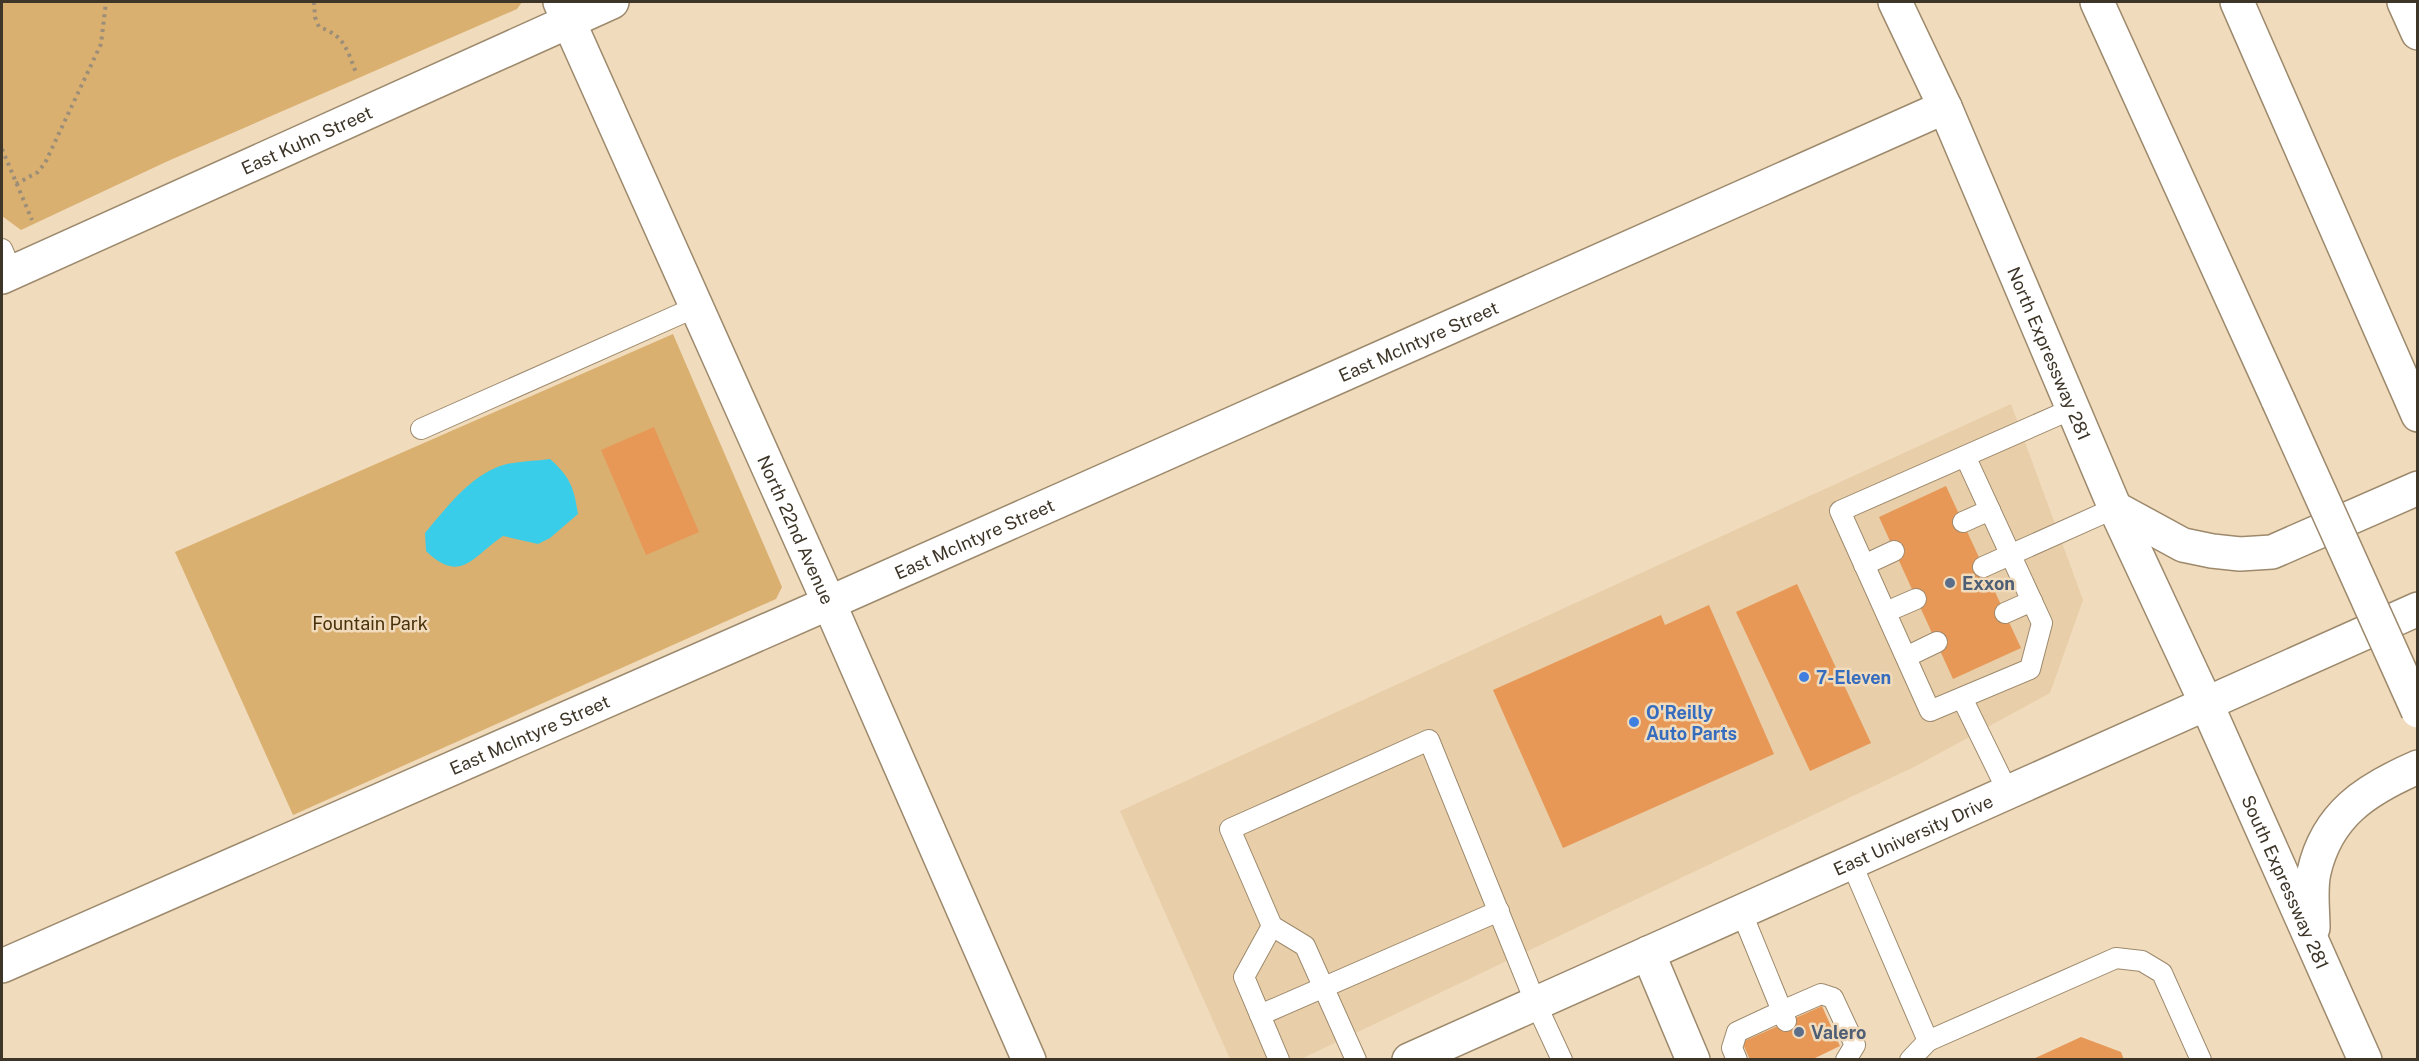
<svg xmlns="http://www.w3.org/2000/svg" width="2419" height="1061" font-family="'Public Sans',sans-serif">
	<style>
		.built { fill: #e8cea9 }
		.green { fill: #dab071 }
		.water { fill: #3acde9 }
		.building { fill: #e79857 }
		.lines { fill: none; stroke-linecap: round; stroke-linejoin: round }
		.service-casing { stroke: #9d896c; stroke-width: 22 }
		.minor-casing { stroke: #9d896c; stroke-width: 36 }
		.secondary-casing { stroke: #9d896c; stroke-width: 36 }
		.primary-casing { stroke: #9d896c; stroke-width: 36 }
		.motorway-casing { stroke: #9d896c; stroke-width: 36 }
		.path { stroke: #9d8e77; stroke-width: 4; stroke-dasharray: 3 4.5; stroke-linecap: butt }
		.service { stroke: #fff; stroke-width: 20 }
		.minor { stroke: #fff; stroke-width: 33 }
		.secondary { stroke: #fff; stroke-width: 33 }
		.primary { stroke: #fff; stroke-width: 33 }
		.motorway { stroke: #fff; stroke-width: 33 }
		.motorway-bridge-casing { stroke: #9d896c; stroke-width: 36; stroke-linecap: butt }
		.motorway-bridge { stroke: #fff; stroke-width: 33 }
		.service-dot { fill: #5c6f8a; stroke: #f0dbbc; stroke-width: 2 }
		.shop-dot { fill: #3f7fe0; stroke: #f0dbbc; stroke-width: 2 }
		.labels { text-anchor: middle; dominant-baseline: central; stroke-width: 5; stroke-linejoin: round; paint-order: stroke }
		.street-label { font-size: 18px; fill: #3d3528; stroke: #f0dbbc }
		.service-label { font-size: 18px; font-weight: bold; fill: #4e5e75; stroke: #f0dbbc; text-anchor: start }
		.park-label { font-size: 18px; fill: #49320b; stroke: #f0dbbc }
		.shop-label { font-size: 18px; font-weight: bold; fill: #366cbe; stroke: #f0dbbc; text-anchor: start }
	</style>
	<rect width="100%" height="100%" fill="#f0dbbc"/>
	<polygon class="built" points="2011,404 2083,600 2050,693 1916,766 1301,1059 1230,1059 1120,811"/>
	<g class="green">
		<polygon points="2,2 522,2 517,9 168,161 21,230 2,216"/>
		<polygon points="673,334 782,587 776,599 293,815 175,552"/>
	</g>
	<path class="water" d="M550,459C570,477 574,487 578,514L550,538L538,544L503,536C473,556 461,585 426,551L425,533C446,508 473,472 507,464C521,461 536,461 550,459Z"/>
	<g class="building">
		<polygon points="654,427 699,532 646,555 601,450"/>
		<polygon points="1946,486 2021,648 1953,679 1879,517"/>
		<polygon points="1797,584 1871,743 1810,771 1736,612"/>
		<polygon points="1709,605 1774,754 1563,848 1493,690 1661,615 1665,625"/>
		<polygon points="1822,1006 1840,1046 1811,1060 1750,1060 1742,1042"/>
		<polygon points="2081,1037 2121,1052 2124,1060 2031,1060"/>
	</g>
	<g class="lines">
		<g class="service-casing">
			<g id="service">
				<polyline points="2,249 12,272"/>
				<polyline points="421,429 696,307"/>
				<polyline points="1965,456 2042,623 2030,669 1930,711 1840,511 2072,409"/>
				<polyline points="1963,522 1990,510"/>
				<polyline points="1864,565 1894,551"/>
				<polyline points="1983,567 2115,508"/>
				<polyline points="1886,612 1916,599"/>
				<polyline points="2005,613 2032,601"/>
				<polyline points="1906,657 1937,642"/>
				<polyline points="1962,698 2008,792"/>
				<polyline points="1851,862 1928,1041 2116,958 2142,961 2162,973 2201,1060"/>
				<polyline points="1741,911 1782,1011 1821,994 1833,998 1855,1045 1846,1060"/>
				<polyline points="1272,926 1244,977 1279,1060"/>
				<polyline points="1260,1015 1499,911"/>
				<polyline points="1356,1060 1305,946 1272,926 1230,829 1429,740 1536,1004 1562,1060"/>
				<polyline points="1737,1060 1732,1048 1737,1032 1782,1011 1786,1021"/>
				<polyline points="1910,1060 1928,1041"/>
			</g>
		</g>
		<g class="minor-casing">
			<g id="minor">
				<path id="s1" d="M560,2L829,603L1029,1060"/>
				<path id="s2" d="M2,277L612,2"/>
				<polyline points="1648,953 1693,1060"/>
				<path id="s3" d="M2,966L829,603L1945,107"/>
			</g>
		</g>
		<g class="secondary-casing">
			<g id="secondary">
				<path id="s4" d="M1895,2L1945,107L2115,508L2206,703L2365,1060"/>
				<polyline points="2404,2 2418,33"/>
				<polyline points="2115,508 2183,545 2212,551 2240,554 2272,552 2418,488"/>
				<path d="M2313,928C2313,911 2310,889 2314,872C2327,814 2367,789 2418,767"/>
			</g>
		</g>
		<g class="primary-casing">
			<g id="primary">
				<path id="s5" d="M1409,1060L2418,609"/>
			</g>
		</g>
		<g class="motorway-casing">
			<g id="motorway">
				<polyline points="2097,2 2278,400"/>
				<polyline points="2237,2 2418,415"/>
			</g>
		</g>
		<g class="path">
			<path d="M314,2L315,17L319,27C346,36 347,51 357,75"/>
			<polyline points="2,149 32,220"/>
			<polyline points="16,184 38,172 45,163 101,44 106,2"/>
		</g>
		<use href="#service" class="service"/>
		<use href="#minor" class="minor"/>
		<use href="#secondary" class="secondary"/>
		<use href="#primary" class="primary"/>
		<use href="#motorway" class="motorway"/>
		<g class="motorway-bridge-casing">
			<polyline id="motorway-bridge" points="2278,400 2418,711"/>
		</g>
		<use href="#motorway-bridge" class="motorway-bridge"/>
	</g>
	<g class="service-dot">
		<circle cx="1950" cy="583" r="6"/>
		<circle cx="1799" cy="1032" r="6"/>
	</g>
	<g class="shop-dot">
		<circle cx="1804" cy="677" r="6"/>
		<circle cx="1634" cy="722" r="6"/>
	</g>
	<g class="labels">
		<g class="street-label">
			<text stroke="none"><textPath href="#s2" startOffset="334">East Kuhn Street</textPath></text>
			<text stroke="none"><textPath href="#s3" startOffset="1548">East McIntyre Street</textPath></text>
			<text stroke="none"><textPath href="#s4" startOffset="384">North Expressway 281</textPath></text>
			<text stroke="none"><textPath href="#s1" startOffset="578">North 22nd Avenue</textPath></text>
			<text stroke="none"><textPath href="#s3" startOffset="1062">East McIntyre Street</textPath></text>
			<text stroke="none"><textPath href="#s3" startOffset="576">East McIntyre Street</textPath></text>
			<text stroke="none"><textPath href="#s5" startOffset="552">East University Drive</textPath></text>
			<text stroke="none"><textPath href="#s4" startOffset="963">South Expressway 281</textPath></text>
		</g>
		<g class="service-label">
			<text x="1962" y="583">Exxon</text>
			<text x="1811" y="1032">Valero</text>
		</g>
		<g class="park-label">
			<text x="370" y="623">Fountain Park</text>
		</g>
		<g class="shop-label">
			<text x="1816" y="677">7-Eleven</text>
			<text x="1646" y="712">O'Reilly<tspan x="1646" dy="21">Auto Parts</tspan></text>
		</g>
	</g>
	<rect width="2419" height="1061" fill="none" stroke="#3d3528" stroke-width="6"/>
</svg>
